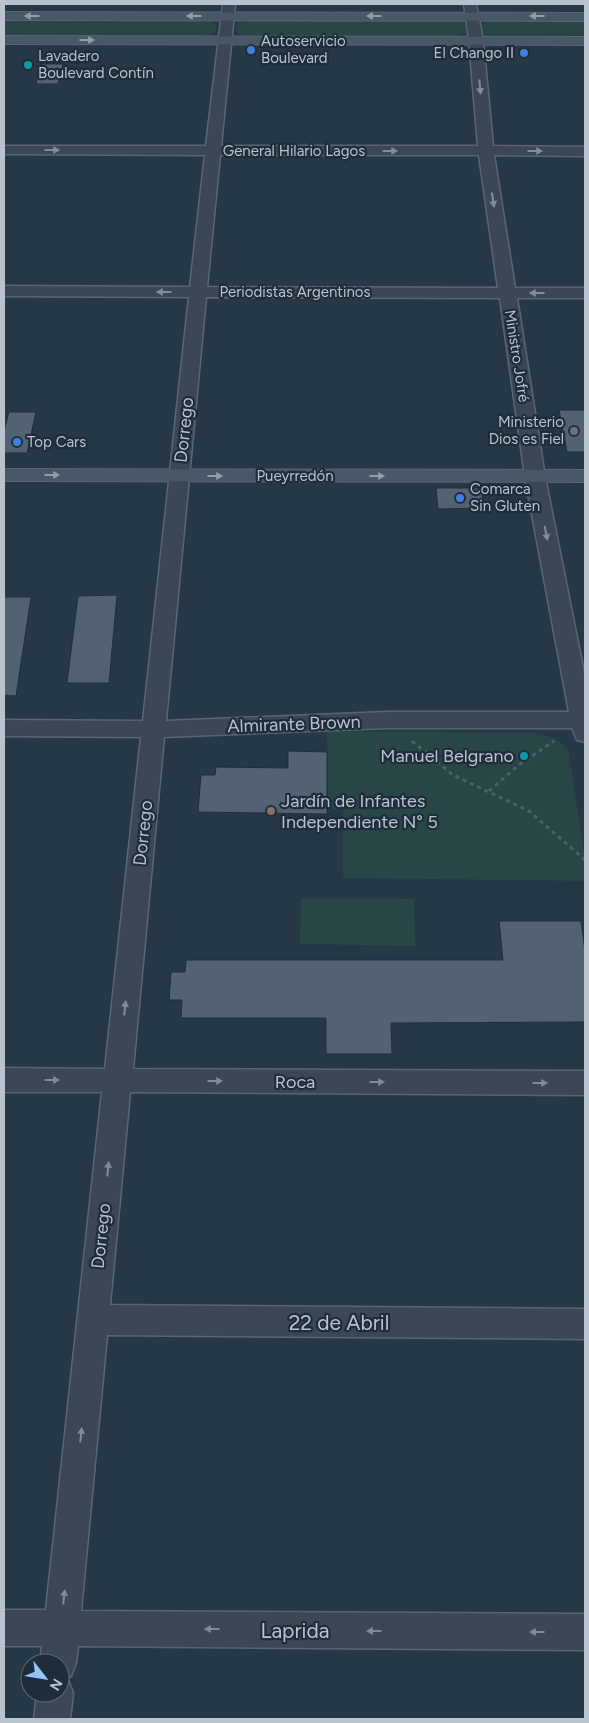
<svg xmlns="http://www.w3.org/2000/svg" width="589" height="1723" font-family="Figtree,sans-serif">
	<style>
		.green { fill: #284645 }
		.building { fill: #526272; stroke: #212f3b }
		.lines { fill: none; stroke-linecap: round; stroke-linejoin: round }
		.street-casing { stroke: #596671; stroke-width: 3 }
		.secondary-casing { stroke: #596671; stroke-width: 2 }
		.path { stroke: #496363; stroke-width: 3; stroke-dasharray: 4 4; stroke-linecap: butt }
		.street { fill: #3b4854; fill-rule: evenodd }
		.secondary { fill: #485867; fill-rule: evenodd }
		.oneway { fill: #919ea9 }
		.oneway2 { fill: #808c97 }
		.shop-dot { fill: #3f7fe0; stroke: #1f2d3a; stroke-width: 2 }
		.culture-dot { fill: #0f9aa8; stroke: #1f2d3a; stroke-width: 2 }
		.worship-dot { fill: #6b7280; stroke: #1f2d3a; stroke-width: 2 }
		.education-dot { fill: #8d6e63; stroke: #1f2d3a; stroke-width: 2 }
		.labels { text-anchor: middle; dominant-baseline: central; stroke-width: 4.5; stroke-linejoin: round; paint-order: stroke }
		.far-poi-label { font-size: 15px; fill: #b8c3cd; stroke: #1f2d3a; text-anchor: start }
		.far-street-label { font-size: 15px; fill: #b8c3cd; stroke: #1f2d3a }
		.street-label { font-size: 18px; fill: #b8c3cd; stroke: #1f2d3a }
		.poi-label { font-size: 18px; fill: #b8c3cd; stroke: #1f2d3a; text-anchor: end }
		.near-street-label { font-size: 21px; fill: #b8c3cd; stroke: #1f2d3a }
	</style>
	<rect width="100%" height="100%" fill="#263745"/>
	<g class="green">
		<polygon points="9,19 206,20 216,24 216,32 204,36 4,36 4,20"/>
		<polygon points="249,19 455,20 466,24 467,32 456,37 239,35 236,31 236,24"/>
		<polygon points="494,20 585,20 585,36 487,35 483,32 482,24"/>
		<path d="M327,731L535,733C551,736 561,739 569,753L585,860V881L343,878V809L328,810Z"/>
		<polygon points="301,898 414,899 415,946 300,944"/>
	</g>
	<g class="building">
		<polygon points="41,64 63,64 58,84 36,84"/>
		<polygon points="559,410 585,410 585,452 567,452"/>
		<polygon points="9,412 36,412 27,453 4,453 4,431"/>
		<polygon points="436,488 481,488 484,508 438,509"/>
		<polygon points="117,595 109,683 67,683 78,596"/>
		<polygon points="4,597 31,597 16,696 4,695"/>
		<polygon points="288,751 327,752 327,814 198,812 201,775 215,775 216,767 288,768"/>
		<polygon points="499,921 581,921 585,951 585,1022 391,1023 392,1054 326,1054 326,1018 181,1018 182,1000 169,1000 171,972 185,972 186,960 503,960"/>
	</g>
	<g class="lines">
		<g class="street-casing">
			<path id="street" d="M223,4H235L221,146H478L469,40L464,4H476L483,40L493,146L585,147V156L494,155L515,288H585V298H517L545,477L585,678V742L577,740L572,728H387L164,737L133,1069L585,1071V1095L130,1092L110,1305L585,1309V1339L107,1335L81,1611L585,1614V1650L78,1646L76,1663L71,1676L64,1679L68,1680L73,1693L70,1719H34L37,1693H60V1663H40L42,1646H4V1610H46L102,1092H4V1068L105,1069L141,737L4,736V720L143,721L189,297L4,296V286L190,287L205,155L4,154V146H206ZM220,155H479L498,288L207,287ZM206,297L500,298L525,477L569,712H387L166,721Z"/>
		</g>
		<g class="secondary-casing">
			<g id="secondary">
				<polygon points="4,12 585,13 585,21 4,20"/>
				<polygon points="4,36 585,37 585,45 4,44"/>
				<polygon points="4,469 585,470 585,482 4,481"/>
			</g>
		</g>
		<g class="path">
			<polyline points="412,741 453,775 529,811 585,860"/>
			<polyline points="489,791 520,764 554,741"/>
		</g>
		<use href="#street" class="street"/>
		<use href="#secondary" class="secondary"/>
	</g>
	<defs><path id="oneway-solid" d="M-6-.8H1V-3.2L6.5 0L1 3.2V.8H-6Z" transform="scale(1.25)"/></defs>
	<g class="oneway">
		<use href="#oneway-solid" transform="translate(32 16) rotate(180)"/>
		<use href="#oneway-solid" transform="translate(194 16) rotate(180)"/>
		<use href="#oneway-solid" transform="translate(374 16) rotate(-180)"/>
		<use href="#oneway-solid" transform="translate(537 16) rotate(-180)"/>
		<use href="#oneway-solid" transform="translate(87 40)"/>
		<use href="#oneway-solid" transform="translate(52 475)"/>
		<use href="#oneway-solid" transform="translate(215 476)"/>
		<use href="#oneway-solid" transform="translate(377 476)"/>
	</g>
	<g class="oneway2">
		<use href="#oneway-solid" transform="translate(480 87) rotate(85)"/>
		<use href="#oneway-solid" transform="translate(52 150)"/>
		<use href="#oneway-solid" transform="translate(390 151)"/>
		<use href="#oneway-solid" transform="translate(535 151)"/>
		<use href="#oneway-solid" transform="translate(493 200) rotate(81)"/>
		<use href="#oneway-solid" transform="translate(164 292) rotate(-180)"/>
		<use href="#oneway-solid" transform="translate(537 293) rotate(180)"/>
		<use href="#oneway-solid" transform="translate(546 533) rotate(79)"/>
		<use href="#oneway-solid" transform="translate(125 1008) rotate(-84)"/>
		<use href="#oneway-solid" transform="translate(52 1080)"/>
		<use href="#oneway-solid" transform="translate(215 1081)"/>
		<use href="#oneway-solid" transform="translate(377 1082)"/>
		<use href="#oneway-solid" transform="translate(540 1083)"/>
		<use href="#oneway-solid" transform="translate(108 1169) rotate(-84)"/>
		<use href="#oneway-solid" transform="translate(81 1435) rotate(-84)"/>
		<use href="#oneway-solid" transform="translate(64 1597) rotate(-84)"/>
		<use href="#oneway-solid" transform="translate(212 1629) rotate(-180)"/>
		<use href="#oneway-solid" transform="translate(374 1631) rotate(-180)"/>
		<use href="#oneway-solid" transform="translate(537 1632) rotate(-180)"/>
	</g>
	<g class="shop-dot">
		<circle cx="251" cy="50" r="5"/>
		<circle cx="524" cy="53" r="5"/>
		<circle cx="17" cy="442" r="5"/>
		<circle cx="460" cy="498" r="5"/>
	</g>
	<g class="culture-dot">
		<circle cx="28" cy="65" r="5"/>
		<circle cx="524" cy="756" r="5"/>
	</g>
	<circle class="worship-dot" cx="574" cy="431" r="5"/>
	<circle class="education-dot" cx="271" cy="811" r="5"/>
	<g class="labels">
		<g class="far-poi-label">
			<text x="261" y="41">Autoservicio<tspan x="261" dy="17">Boulevard</tspan></text>
			<text x="514" y="53" text-anchor="end">El Chango II</text>
			<text x="38" y="56">Lavadero<tspan x="38" dy="17">Boulevard Contín</tspan></text>
			<text x="564" y="422" text-anchor="end">Ministerio<tspan x="564" dy="17">Dios es Fiel</tspan></text>
			<text x="27" y="442">Top Cars</text>
			<text x="470" y="489">Comarca<tspan x="470" dy="17">Sin Gluten</tspan></text>
		</g>
		<g class="far-street-label">
			<text x="294" y="151">General Hilario Lagos</text>
			<text x="295" y="292">Periodistas Argentinos</text>
			<text transform="translate(517 356) rotate(81)">Ministro Jofré</text>
			<text x="295" y="476">Pueyrredón</text>
		</g>
		<g class="street-label">
			<text transform="translate(184 430) rotate(-84)">Dorrego</text>
			<text transform="translate(294 724) rotate(-2)">Almirante Brown</text>
			<text transform="translate(143 833) rotate(-84)">Dorrego</text>
			<text x="295" y="1082">Roca</text>
			<text transform="translate(101 1236) rotate(-84)">Dorrego</text>
		</g>
		<g class="poi-label">
			<text x="514" y="756">Manuel Belgrano</text>
			<text x="281" y="801" text-anchor="start">Jardín de Infantes<tspan x="281" dy="21">Independiente N° 5</tspan></text>
		</g>
		<g class="near-street-label">
			<text x="339" y="1322">22 de Abril</text>
			<text x="295" y="1630">Laprida</text>
		</g>
	</g>
	<rect width="589" height="1723" fill="none" stroke="#b8c3cd" stroke-width="10"/>
	<g transform="translate(45 1678) rotate(121)"><circle r="24" fill="#1f2d3a" stroke="#5c6975"/>
	<path d="M0-4L9 19L0 12L-9 19Z" fill="#8ec6fd"/>
	<text y="-8" font-size="14" font-weight="bold" text-anchor="middle" fill="#b8c3cd">N</text>
	</g>
</svg>
